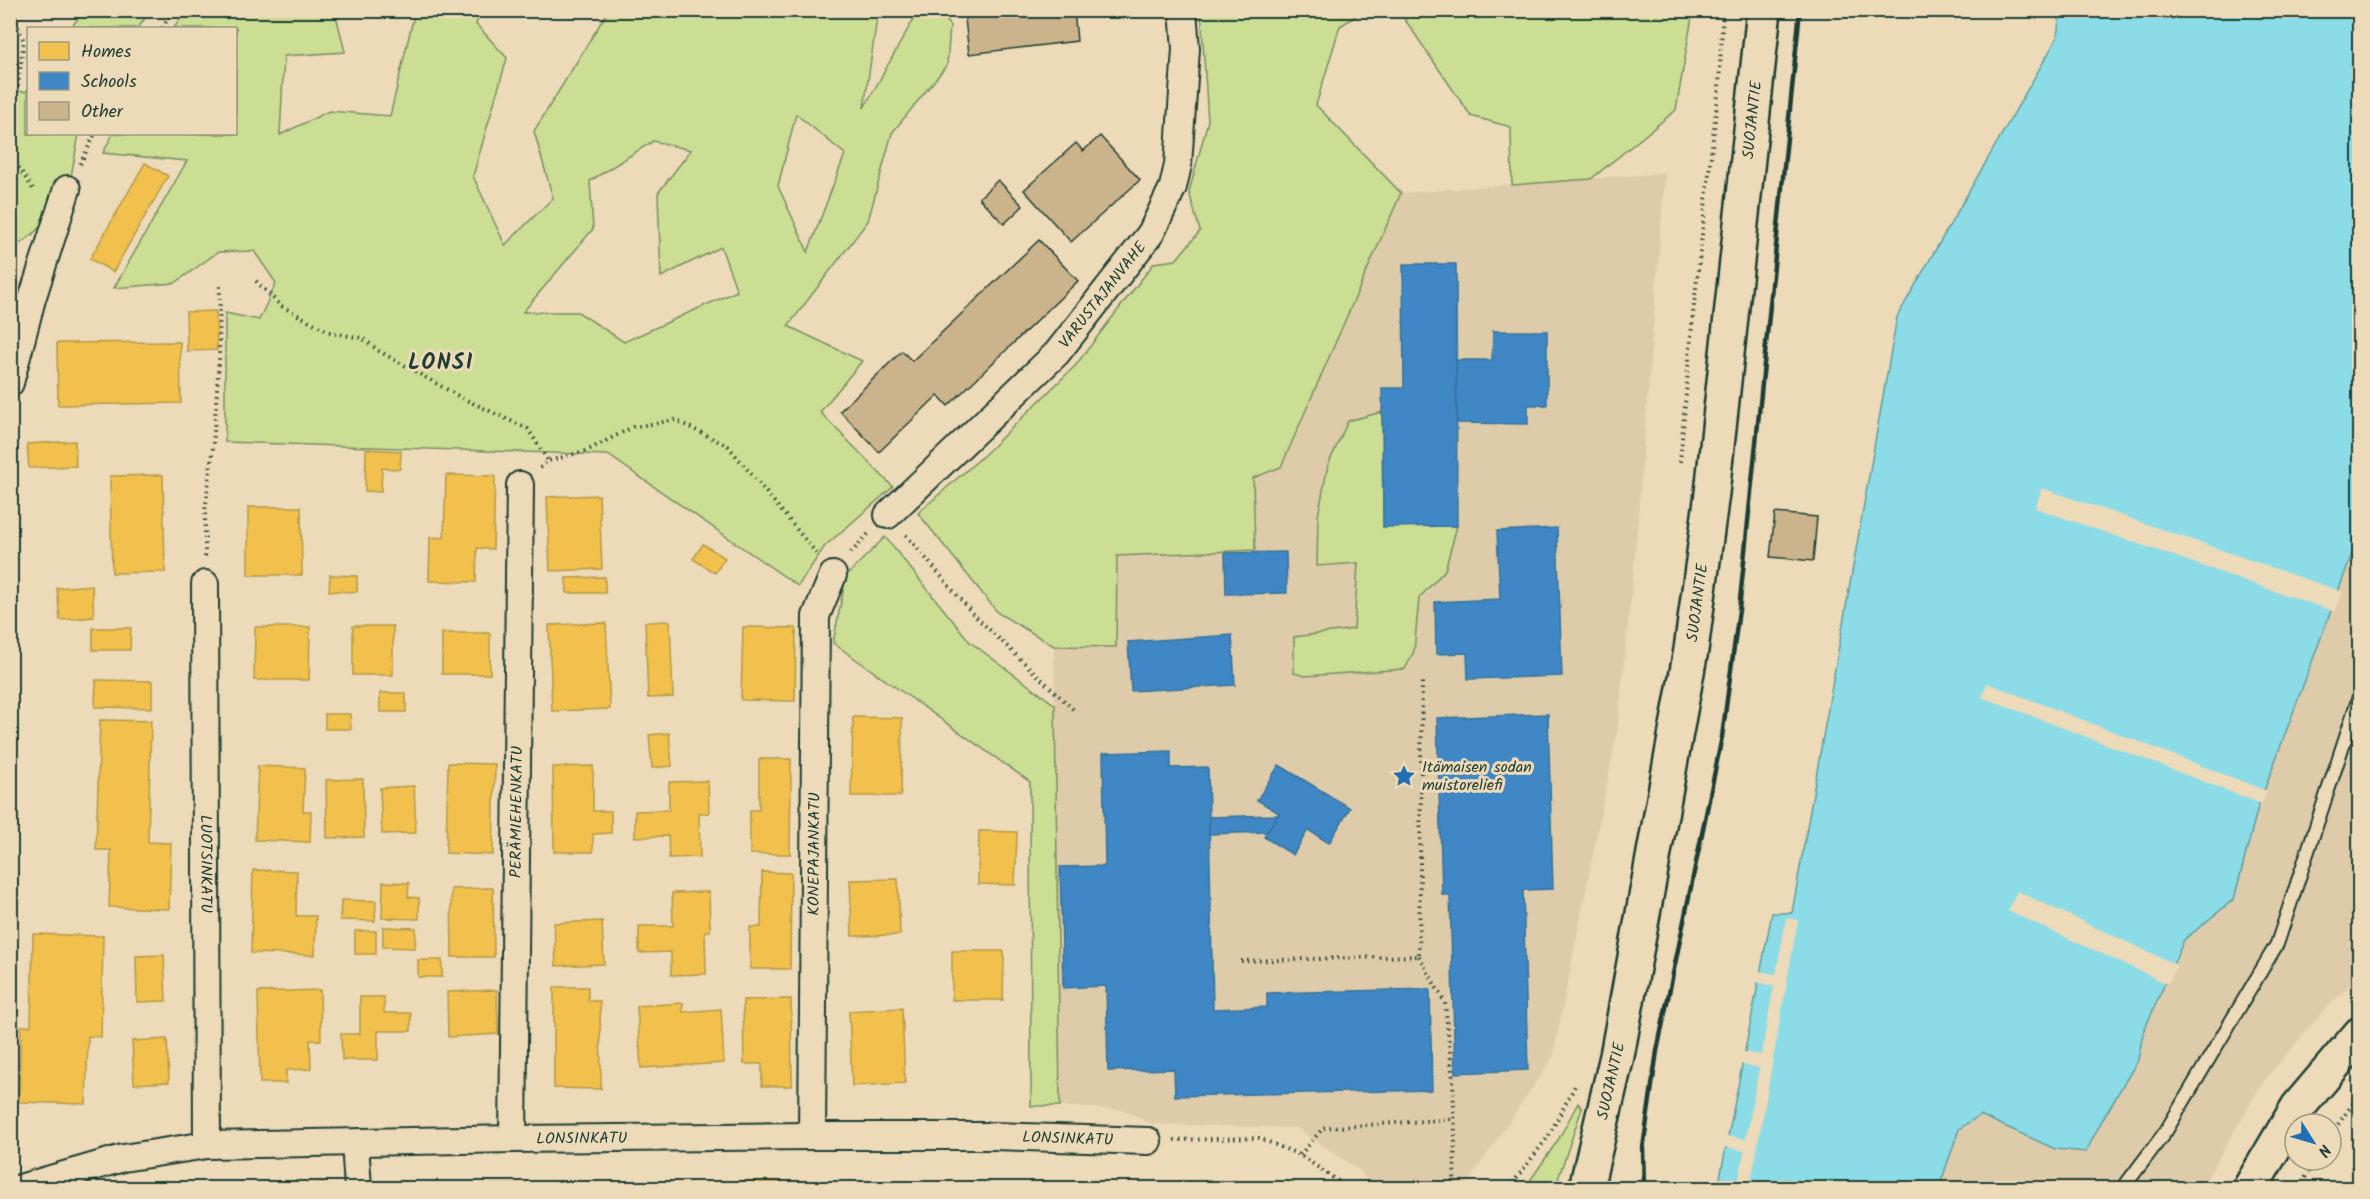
<svg xmlns="http://www.w3.org/2000/svg" width="2370" height="1199" font-family="Kalam,sans-serif">
	<style>
		.built { fill: #decba9 }
		.green { fill: #ccde93; stroke: #768e64; stroke-width: 1.5; fill-rule: evenodd }
		.water { fill: #8bdce7; stroke: #609c9f; stroke-width: 1.5 }
		.pier { fill: #ecdab8 }
		.homes { fill: #f2c14e; stroke: #b39946; stroke-width: 1.5 }
		.schools { fill: #3f88c5; stroke: #35729a; stroke-width: 1.5 }
		.building { fill: #cbb38c; stroke: #1f3d34; stroke-width: 1.5 }
		.lines { fill: none; stroke-linecap: round; stroke-linejoin: round }
		.lane-casing { stroke: #1f3d34; stroke-width: 16 }
		.street-casing { stroke: #1f3d34; stroke-width: 30 }
		.secondary-casing { stroke: #1f3d34; stroke-width: 38 }
		.path { stroke: #1f3d34; stroke-width: 4; stroke-dasharray: 1.5 4.5; stroke-linecap: butt }
		.lane { stroke: #ecdab8; stroke-width: 12 }
		.street { stroke: #ecdab8; stroke-width: 26 }
		.secondary { stroke: #ecdab8; stroke-width: 33 }
		.rail { stroke: #1f3d34; stroke-width: 4.5 }
		.labels { text-anchor: middle; dominant-baseline: central; stroke-width: 6; stroke-linejoin: round; paint-order: stroke }
		.street-label { font-size: 16px; fill: #1f3d34; stroke: #ecdab8 }
		.poi-label { font-size: 16px; fill: #1f3d34; stroke: #ecdab8; text-anchor: start }
		.district-label { font-size: 22px; font-weight: bold; letter-spacing: 1.5px; fill: #1f3d34; stroke: #ecdab8 }
	</style>
	<rect width="100%" height="100%" fill="#ecdab8"/>
	<filter id="ink" filterUnits="userSpaceOnUse"><feTurbulence type="fractalNoise" baseFrequency=".0167" numOctaves="2"/><feDisplacementMap in="SourceGraphic" scale="12" xChannelSelector="R" yChannelSelector="G"/><feConvolveMatrix kernelMatrix="1 2 1 2 8 2 1 2 1" color-interpolation-filters="sRGB"/></filter>
	<g filter="url(#ink)">
		<g class="built">
			<polygon points="1665,173 1635,556 1617,732 1553,1057 1464,1188 1373,1188 1359,1170 1297,1128 1152,1124 1124,1110 1060,1106 1054,646 1116,647 1116,556 1255,550 1253,478 1281,467 1401,193"/>
			<polygon points="2359,535 2359,977 2325,1009 2263,1082 2201,1188 1939,1188 1959,1129 1980,1115 2011,1128 2086,1152 2100,1124 2138,1060 2143,1033 2184,940 2234,899 2258,807"/>
		</g>
		<g class="green">
			<path d="M187,10L335,11L345,52L284,56L280,135L329,111L390,116L415,11H481L476,24L507,58L473,176L505,245L553,198L534,131L608,11H878L864,108L918,11H941L950,26L947,65L892,133L868,221L788,326L862,361L820,412L893,487L825,546L798,586L608,455L225,442V313L259,320L276,283L254,251L218,252L175,283L114,288L187,161L103,153L113,134H236V28H174ZM796,114L845,154L808,252L778,186ZM653,141L691,150L658,193L661,277L721,247L737,291L624,342L578,312H523L593,229L590,181Z"/>
			<polygon points="79,11 79,10 150,11 138,28 71,28 79,17"/>
			<polygon points="1201,11 1364,11 1340,26 1316,105 1401,193 1281,467 1253,478 1255,550 1117,556 1116,647 1054,646 998,613 918,513 984,455 1075,366 1154,263 1176,260 1200,231 1189,192 1208,121"/>
			<polygon points="1399,11 1693,11 1676,110 1591,179 1512,185 1511,127 1471,116"/>
			<polygon points="28,89 28,134 79,134 67,198 32,235 11,250 10,90 26,92"/>
			<polygon points="1382,412 1383,526 1457,526 1445,570 1419,598 1414,651 1405,669 1305,676 1294,673 1294,637 1354,629 1358,563 1317,566 1318,516 1328,465 1348,421"/>
			<polygon points="885,537 970,642 1055,705 1060,1106 1031,1106 1030,782 833,643 846,576"/>
			<polygon points="1578,1103 1582,1108 1555,1188 1525,1188 1558,1140"/>
		</g>
		<polygon class="water" points="2060,11 2359,11 2359,535 2258,807 2234,899 2184,940 2143,1033 2138,1060 2100,1124 2086,1152 2055,1149 1980,1115 1959,1129 1939,1188 1718,1188 1772,913 1792,913 1897,317 2057,38"/>
		<g class="pier">
			<polygon points="2042,488 2343,592 2335,612 2035,508"/>
			<polygon points="1987,683 2267,791 2262,804 1982,697"/>
			<polygon points="2017,891 2177,965 2168,984 2008,911"/>
			<polygon points="1786,918 1798,920 1750,1188 1737,1188 1744,1151 1724,1147 1726,1136 1746,1139 1759,1068 1740,1064 1742,1052 1761,1055 1774,986 1756,982 1758,971 1776,974"/>
		</g>
		<g class="homes">
			<polygon points="145,163 168,176 113,272 90,259"/>
			<polygon points="216,311 217,350 187,351 186,312"/>
			<polygon points="180,342 181,403 58,405 57,343"/>
			<polygon points="75,441 76,466 29,468 27,444"/>
			<polygon points="366,449 401,451 400,469 382,468 381,492 365,491"/>
			<polygon points="163,475 165,572 112,573 110,476"/>
			<polygon points="446,475 495,476 493,549 477,548 476,582 429,581 430,537 444,538"/>
			<polygon points="599,495 602,569 550,571 547,497"/>
			<polygon points="248,507 301,507 302,575 248,575"/>
			<polygon points="703,544 725,558 715,573 693,559"/>
			<polygon points="330,575 357,576 357,592 329,591"/>
			<polygon points="605,577 605,593 567,593 566,578"/>
			<polygon points="92,585 94,617 60,620 57,588"/>
			<polygon points="670,621 673,697 648,698 645,622"/>
			<polygon points="606,623 610,709 552,711 549,625"/>
			<rect x="353" y="626" width="40" height="49"/>
			<polygon points="255,627 310,627 309,680 254,680"/>
			<polygon points="743,627 796,628 795,701 741,700"/>
			<polygon points="93,628 131,628 130,650 93,650"/>
			<rect x="442" y="633" width="48" height="41"/>
			<polygon points="96,680 152,681 152,708 95,707"/>
			<rect x="380" y="693" width="26" height="19"/>
			<polygon points="325,714 350,714 351,729 325,729"/>
			<polygon points="853,717 902,718 901,796 851,796"/>
			<polygon points="100,720 151,721 148,842 171,843 169,909 109,907 111,850 96,850"/>
			<polygon points="669,733 672,766 652,768 649,735"/>
			<polygon points="759,759 791,759 790,854 750,854 750,810 759,810"/>
			<polygon points="448,763 495,764 493,855 446,853"/>
			<polygon points="258,766 305,768 303,811 311,811 310,842 255,840"/>
			<polygon points="593,766 593,811 611,811 611,833 593,834 593,852 554,852 553,767"/>
			<polygon points="363,779 364,837 327,838 326,780"/>
			<polygon points="708,781 709,813 699,813 700,857 669,858 668,836 635,837 635,811 669,810 669,782"/>
			<polygon points="414,786 416,833 382,834 380,788"/>
			<polygon points="979,831 1017,832 1015,885 978,884"/>
			<polygon points="253,870 297,871 296,916 316,916 315,955 251,953"/>
			<polygon points="762,872 791,873 790,969 750,969 750,927 761,927"/>
			<polygon points="898,879 900,935 852,936 850,880"/>
			<polygon points="383,882 409,883 408,897 419,898 419,919 382,918"/>
			<polygon points="493,888 494,957 452,957 451,889"/>
			<polygon points="709,892 710,931 705,931 706,974 671,975 671,952 639,953 639,926 673,926 672,893"/>
			<polygon points="341,900 376,901 375,921 340,920"/>
			<polygon points="602,921 604,964 556,966 554,923"/>
			<polygon points="383,927 416,928 415,948 383,947"/>
			<rect x="355" y="931" width="21" height="23"/>
			<polygon points="33,934 103,936 101,1037 88,1036 86,1104 19,1102 21,1026 31,1026"/>
			<polygon points="952,951 1004,951 1003,1000 952,1000"/>
			<polygon points="164,955 166,1001 137,1002 136,956"/>
			<rect x="418" y="960" width="24" height="17"/>
			<polygon points="554,987 588,987 588,1001 600,1001 601,1089 554,1088"/>
			<polygon points="320,990 321,1040 310,1040 311,1069 286,1070 286,1083 260,1083 258,992"/>
			<polygon points="497,990 498,1034 448,1037 447,992"/>
			<polygon points="360,997 384,997 384,1013 411,1013 411,1031 378,1031 378,1060 342,1060 341,1034 360,1034"/>
			<polygon points="791,999 792,1086 762,1086 762,1064 744,1064 743,1000"/>
			<polygon points="683,1003 683,1012 721,1009 724,1063 641,1068 637,1006"/>
			<polygon points="902,1008 905,1083 852,1086 849,1011"/>
			<polygon points="167,1039 169,1082 134,1084 132,1041"/>
			<polygon points="738,1181 795,1182 795,1188 737,1188"/>
			<polygon points="324,1183 324,1188 253,1188"/>
			<polygon points="451,1183 452,1188 397,1188 397,1186"/>
			<polygon points="537,1184 537,1188 485,1188 485,1185"/>
			<polygon points="631,1184 631,1188 575,1188 574,1187"/>
			<rect x="649" y="1185" width="51" height="3"/>
		</g>
		<g class="schools">
			<polygon points="1403,264 1456,264 1457,526 1383,527 1382,388 1404,388"/>
			<polygon points="1493,331 1547,331 1547,405 1528,405 1528,424 1457,423 1456,360 1492,360"/>
			<polygon points="1557,528 1562,676 1468,679 1467,653 1436,654 1435,602 1500,599 1497,531"/>
			<polygon points="1286,552 1287,593 1226,594 1225,553"/>
			<polygon points="1232,635 1235,685 1131,691 1128,642"/>
			<polygon points="1548,714 1553,889 1523,890 1528,1070 1455,1073 1450,895 1442,895 1437,718"/>
			<polygon points="1171,751 1171,768 1208,767 1213,1009 1267,1007 1267,993 1430,989 1432,1090 1175,1096 1174,1069 1108,1071 1106,986 1063,988 1060,867 1105,866 1103,753"/>
			<polygon points="1279,765 1350,808 1329,843 1308,830 1293,855 1264,837 1279,813 1257,800"/>
			<polygon points="1278,815 1267,832 1209,834 1209,817"/>
		</g>
		<g class="building">
			<polygon points="964,10 1074,10 1077,41 969,54"/>
			<polygon points="1100,136 1140,180 1071,242 1024,190 1076,143 1083,151"/>
			<polygon points="998,180 1023,206 1004,224 979,198"/>
			<polygon points="1039,240 1078,281 948,406 938,395 879,452 840,411 902,351 912,361"/>
			<polygon points="1775,513 1817,517 1813,561 1770,557"/>
		</g>
		<g class="lines">
			<g class="lane-casing">
				<polyline id="lane" points="2123,1188 2166,1131 2277,944 2360,694"/>
			</g>
			<g class="street-casing">
				<g id="street">
					<polyline points="10,383 32,299 67,189"/>
					<path id="s1" d="M888,515L1057,353L1151,233L1173,187L1178,165L1186,49L1183,10"/>
					<path id="s2" d="M205,584L207,1145"/>
					<path id="s3" d="M812,1136L816,616L833,575"/>
					<path id="s4" d="M513,1139L520,485"/>
					<polyline points="355,1143 358,1188"/>
					<path id="s5" d="M20,1188L123,1158L207,1145L513,1139L812,1136H993L1148,1141"/>
				</g>
			</g>
			<g class="secondary-casing">
				<g id="secondary">
					<path id="s6" d="M1586,1188L1617,1056L1691,650L1712,493L1764,10"/>
					<polyline points="2250,1188 2298,1107 2360,1034"/>
				</g>
			</g>
			<g class="path">
				<polyline points="11,10 24,41 11,135 17,165 35,192"/>
				<polyline points="162,28 174,10"/>
				<polyline points="80,164 95,134"/>
				<polyline points="256,281 281,306 332,333 362,338 379,351 462,398 528,429 548,461"/>
				<polyline points="1680,462 1693,314 1719,85 1723,10"/>
				<polyline points="540,468 548,461 586,451 633,427 675,420 728,446 817,554"/>
				<polyline points="906,535 974,615 1076,712"/>
				<polyline points="851,553 868,534"/>
				<polyline points="205,557 205,512 213,446 219,360 220,283"/>
				<polyline points="1419,956 1445,1003 1453,1081 1455,1136 1454,1188"/>
				<polyline points="1241,961 1419,956 1422,679"/>
				<polyline points="2331,1134 2360,1094"/>
				<polyline points="1174,1140 1259,1138 1300,1155 1348,1188"/>
				<polyline points="1300,1155 1323,1128 1453,1119"/>
				<polyline points="1509,1188 1548,1137 1575,1086"/>
				<polyline points="2299,1188 2316,1160"/>
			</g>
			<use href="#lane" class="lane"/>
			<use href="#street" class="street"/>
			<use href="#secondary" class="secondary"/>
			<polyline class="rail" points="1644,1188 1643,1148 1657,1051 1722,737 1739,610 1800,10"/>
		</g>
	</g>
	<defs>
		<g id="sight-bare" transform="scale(1.8)"><path d="M0-6L1.8-2.2L6-1.7L2.9 1.2L3.7 5.4L0 3.3L-3.7 5.4L-2.9 1.2L-6-1.7L-1.8-2.2Z" fill="#1f6fb2" stroke="#ecdab8" stroke-width="2.5" paint-order="stroke"/></g>
	</defs>
	<g fill-rule="evenodd">
		<use href="#sight-bare" x="1404" y="776"/>
	</g>
	<g class="labels">
		<g class="street-label">
			<text stroke="none"><textPath href="#s6" startOffset="1082">SUOJANTIE</textPath></text>
			<text stroke="none"><textPath href="#s1" startOffset="308">VARUSTAJANVAHE</textPath></text>
			<text stroke="none"><textPath href="#s6" startOffset="596">SUOJANTIE</textPath></text>
			<text stroke="none"><textPath href="#s4" startOffset="327">PERÄMIEHENKATU</textPath></text>
			<text stroke="none"><textPath href="#s3" startOffset="282">KONEPAJANKATU</textPath></text>
			<text stroke="none"><textPath href="#s2" startOffset="280">LUOTSINKATU</textPath></text>
			<text stroke="none"><textPath href="#s6" startOffset="110">SUOJANTIE</textPath></text>
			<text stroke="none"><textPath href="#s5" startOffset="567">LONSINKATU</textPath></text>
			<text stroke="none"><textPath href="#s5" startOffset="1053">LONSINKATU</textPath></text>
		</g>
		<g class="poi-label">
			<text x="1422" y="767">Itämaisen sodan<tspan x="1422" dy="18">muistoreliefi</tspan></text>
		</g>
		<g class="district-label">
			<text x="441" y="363">LONSI</text>
		</g>
	</g>
	<rect width="2370" height="1199" fill="none" stroke="#ecdab8" stroke-width="36"/>
	<rect x="18" y="18" width="2334" height="1163" fill="none" stroke="#1f3d34" stroke-width="2" filter="url(#ink)"/>
	<rect x="27" y="27" width="210" height="108" fill="#ecdab8" stroke="#9a9b83" stroke-width="1.5"/>
	<rect x="39" y="42" width="30" height="18" fill="#f2c14e" stroke="#9a9b83" stroke-width="1.5"/>
	<text x="81" y="57" font-size="18" fill="#1f3d34">Homes</text>
	<rect x="39" y="72" width="30" height="18" fill="#3f88c5" stroke="#9a9b83" stroke-width="1.5"/>
	<text x="81" y="87" font-size="18" fill="#1f3d34">Schools</text>
	<rect x="39" y="102" width="30" height="18" fill="#cbb38c" stroke="#9a9b83" stroke-width="1.5"/>
	<text x="81" y="117" font-size="18" fill="#1f3d34">Other</text>
	<g transform="translate(2313 1142) rotate(127)"><circle r="28" fill="#ecdab8" stroke="#9a9b83" stroke-width="1.5"/>
	<path d="M0-4.5L10 22L0 15L-10 22Z" fill="#1f6fb2"/>
	<text y="-9" font-size="16" font-weight="bold" text-anchor="middle" fill="#1f3d34">N</text>
	</g>
</svg>
